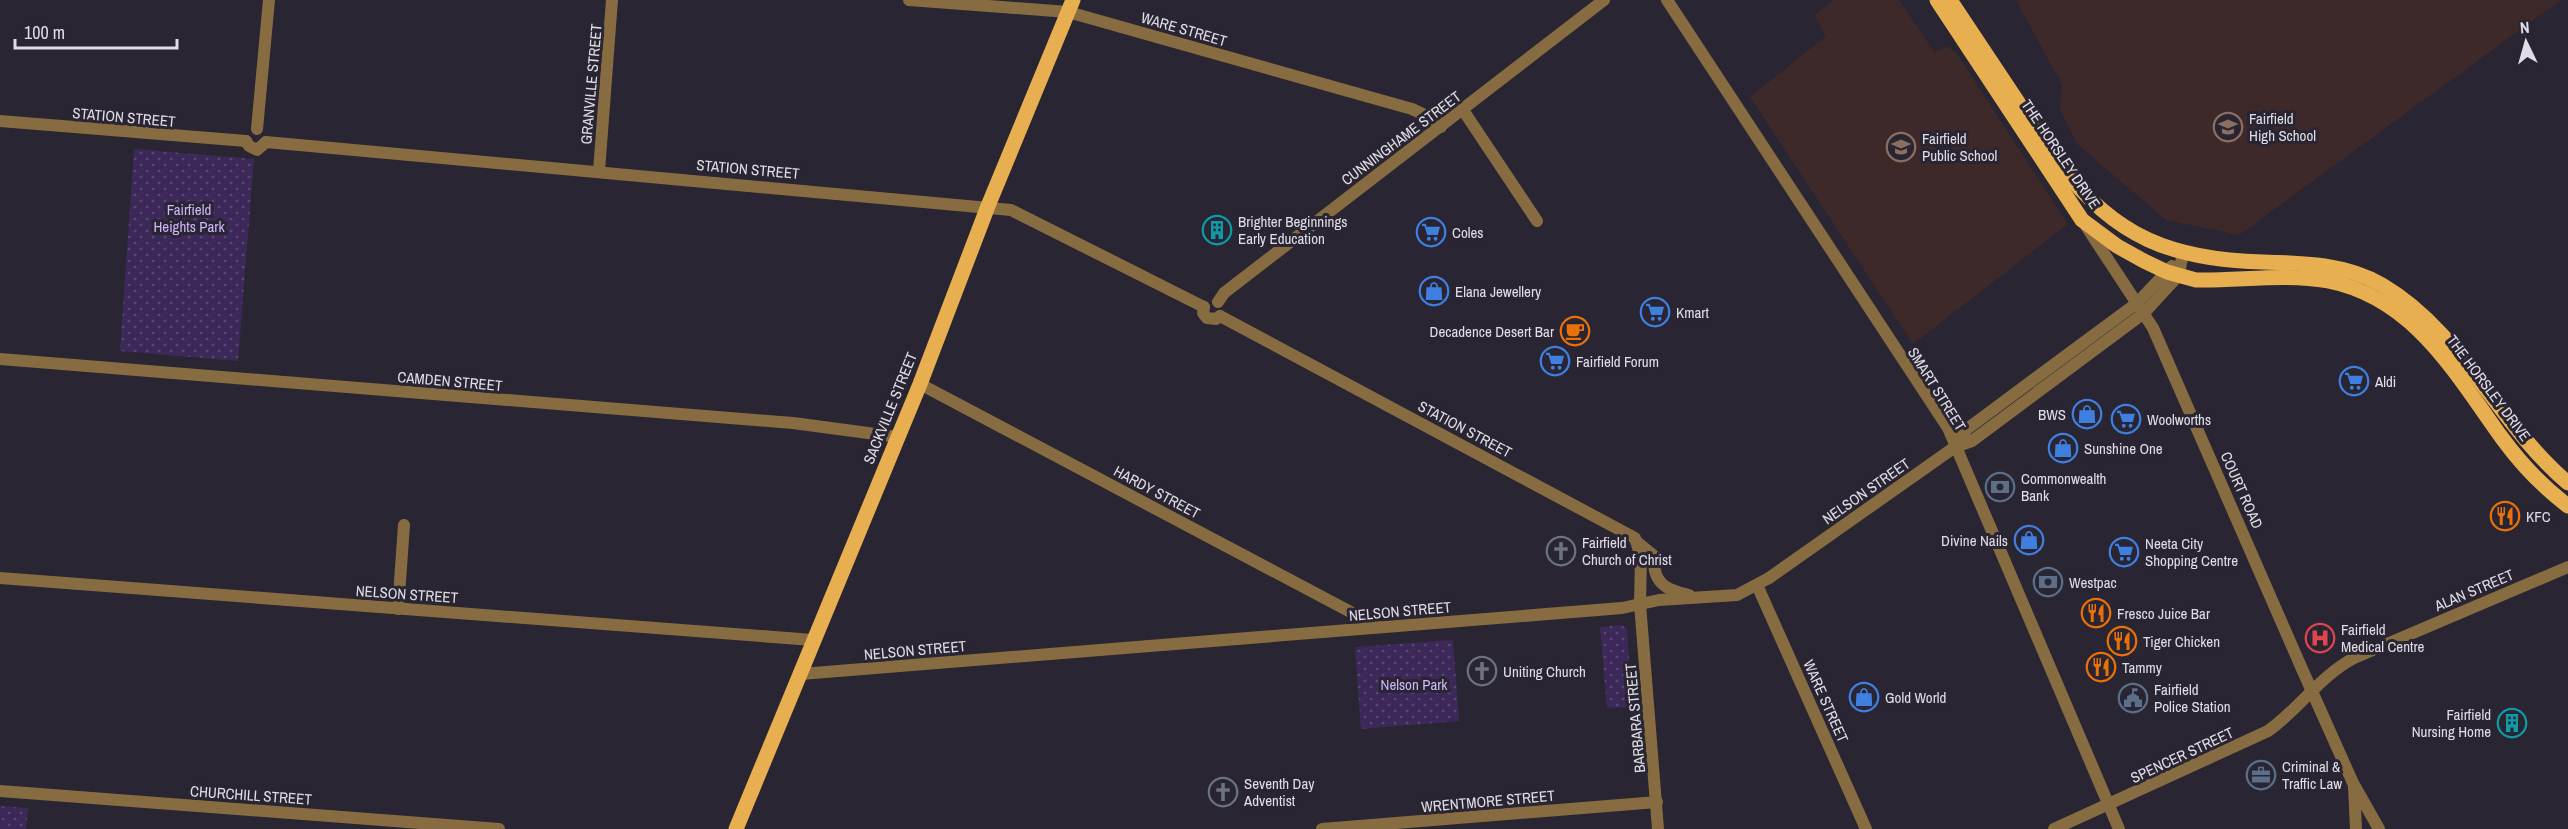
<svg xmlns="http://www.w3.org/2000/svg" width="2568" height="829" font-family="'Archivo Narrow',sans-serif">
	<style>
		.education { fill: #3d292a }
		.park { fill: url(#park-dots) }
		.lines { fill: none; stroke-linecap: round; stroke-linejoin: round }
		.minor { stroke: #876c41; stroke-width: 12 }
		.major { stroke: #e8af50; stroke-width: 15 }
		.labels { text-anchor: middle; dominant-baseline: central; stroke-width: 6; stroke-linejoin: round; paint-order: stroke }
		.street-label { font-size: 15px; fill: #e0dde6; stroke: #292532 }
		.poi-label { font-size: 15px; fill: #e0dde6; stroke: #292532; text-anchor: start }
		.park-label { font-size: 15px; fill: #cdb6fa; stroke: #292532 }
	</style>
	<defs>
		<pattern id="park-dots" width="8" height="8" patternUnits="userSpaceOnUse" patternTransform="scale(1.5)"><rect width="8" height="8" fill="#3c2959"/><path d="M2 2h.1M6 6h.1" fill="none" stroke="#584871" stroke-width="1.8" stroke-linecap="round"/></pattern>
	</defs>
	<rect width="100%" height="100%" fill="#292532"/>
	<g class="education">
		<polygon points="1834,0 1899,0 1935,53 1947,46 1957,54 2068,224 1913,344 1750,97 1826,36 1814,15"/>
		<polygon points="2016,0 2561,0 2239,235 2166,220 2077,144 2060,110 2062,85"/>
	</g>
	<g class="park">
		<polygon points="134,149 254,159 238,361 120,351"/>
		<polygon points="1622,625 1627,629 1632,707 1607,708 1600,627"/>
		<polygon points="1453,640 1459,721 1361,729 1355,647"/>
		<polygon points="0,806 28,808 26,829 0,829"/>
	</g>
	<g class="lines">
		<g class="minor">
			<polyline points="909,0 1068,12 1412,109 1429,117 1441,127"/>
			<polyline points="1667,0 1948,428 2119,829"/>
			<polyline points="1463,110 1537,221"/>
			<polyline points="0,121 246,141"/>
			<polyline points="257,129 269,0"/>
			<polyline points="246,141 249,146 257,150 266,142"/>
			<polyline points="266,142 1011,210 1204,307"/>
			<polyline points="599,171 612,0"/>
			<polyline points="2086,226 2153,328 2302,669 2353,783 2379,829"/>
			<polyline points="1218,302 1224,293 1604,0"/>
			<polyline points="1204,307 1203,313 1207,318 1216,319 1220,316"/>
			<polyline points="1220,316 1635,538 1641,557 1640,604 1658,829"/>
			<polyline points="0,359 793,423 898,437"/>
			<polyline points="920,384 1379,627"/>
			<polyline points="1955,447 1967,429 2137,303 2172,266"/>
			<path d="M1638,543L1654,556C1655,561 1654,566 1655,571C1659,588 1674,591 1689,595"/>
			<polyline points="0,578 813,640"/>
			<polyline points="1757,585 1866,829"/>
			<polyline points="398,609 404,525"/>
			<polyline points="801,674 1622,608 1659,600 1737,595 1769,578 1955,447 1972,441 2144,313 2179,275 2183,252"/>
			<polyline points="2354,787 2356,829"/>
			<polyline points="0,791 499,829"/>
			<polyline points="1322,829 1657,802"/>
			<path d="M2054,829L2268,731C2299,709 2320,676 2354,658L2568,567"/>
		</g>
		<g class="major">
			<path d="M1937,0L2082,220L2117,246L2144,261L2167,272L2196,280C2240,281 2285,273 2328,281C2414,298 2455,373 2502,438C2521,464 2543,487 2568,506"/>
			<path d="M1950,0L2059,164C2115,237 2172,260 2263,262C2304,263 2346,264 2382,285C2462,332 2498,424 2568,483"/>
			<polyline points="736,829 920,384 988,206 1073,0"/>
		</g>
	</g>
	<defs>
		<g id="school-ring" transform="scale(1.5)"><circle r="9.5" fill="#292532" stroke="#8d6e63" stroke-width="1.5"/><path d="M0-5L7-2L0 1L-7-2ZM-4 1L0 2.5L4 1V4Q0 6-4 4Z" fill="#8d6e63"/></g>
		<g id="building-ring" transform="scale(1.5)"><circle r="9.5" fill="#292532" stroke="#0f9aa8" stroke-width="1.5"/><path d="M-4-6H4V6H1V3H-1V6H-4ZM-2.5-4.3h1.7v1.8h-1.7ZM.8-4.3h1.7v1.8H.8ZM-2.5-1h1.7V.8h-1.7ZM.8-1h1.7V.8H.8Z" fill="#0f9aa8"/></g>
		<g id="supermarket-ring" transform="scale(1.5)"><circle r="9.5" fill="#292532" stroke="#3f7fe0" stroke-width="1.5"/><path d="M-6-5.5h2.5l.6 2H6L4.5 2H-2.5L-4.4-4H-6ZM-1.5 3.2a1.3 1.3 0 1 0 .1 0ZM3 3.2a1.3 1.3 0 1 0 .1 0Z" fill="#3f7fe0"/></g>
		<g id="shop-ring" transform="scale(1.5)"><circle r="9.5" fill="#292532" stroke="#3f7fe0" stroke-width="1.5"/><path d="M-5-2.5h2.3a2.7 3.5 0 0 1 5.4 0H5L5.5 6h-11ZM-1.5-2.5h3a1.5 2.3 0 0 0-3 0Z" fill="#3f7fe0"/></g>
		<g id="cafe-ring" transform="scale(1.5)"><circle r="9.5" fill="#292532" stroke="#e8710a" stroke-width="1.5"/><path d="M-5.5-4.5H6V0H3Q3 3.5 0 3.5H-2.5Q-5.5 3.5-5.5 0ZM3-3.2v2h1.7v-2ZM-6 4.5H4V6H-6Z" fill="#e8710a"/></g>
		<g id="bank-ring" transform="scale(1.5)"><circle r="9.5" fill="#292532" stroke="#5c6f8a" stroke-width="1.5"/><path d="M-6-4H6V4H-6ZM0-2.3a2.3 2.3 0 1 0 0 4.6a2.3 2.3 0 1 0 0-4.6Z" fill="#5c6f8a"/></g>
		<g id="restaurant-ring" transform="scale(1.5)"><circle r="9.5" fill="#292532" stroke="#e8710a" stroke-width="1.5"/><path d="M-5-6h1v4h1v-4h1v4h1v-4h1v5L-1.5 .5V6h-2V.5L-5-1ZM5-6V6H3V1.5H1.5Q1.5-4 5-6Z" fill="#e8710a"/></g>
		<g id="church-ring" transform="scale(1.5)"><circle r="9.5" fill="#292532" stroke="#6b7280" stroke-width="1.5"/><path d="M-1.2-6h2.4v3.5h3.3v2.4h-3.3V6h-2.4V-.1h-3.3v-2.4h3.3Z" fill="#6b7280"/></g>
		<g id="hospital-ring" transform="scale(1.5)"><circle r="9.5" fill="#292532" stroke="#e0444e" stroke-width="1.5"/><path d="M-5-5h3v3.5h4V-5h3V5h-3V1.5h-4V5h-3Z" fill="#e0444e"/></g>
		<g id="civic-ring" transform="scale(1.5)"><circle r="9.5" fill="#292532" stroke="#5c6f8a" stroke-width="1.5"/><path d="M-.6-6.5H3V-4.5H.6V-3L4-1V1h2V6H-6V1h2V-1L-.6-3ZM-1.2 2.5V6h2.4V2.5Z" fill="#5c6f8a"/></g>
		<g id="office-ring" transform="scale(1.5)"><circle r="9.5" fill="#292532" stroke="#5c6f8a" stroke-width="1.5"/><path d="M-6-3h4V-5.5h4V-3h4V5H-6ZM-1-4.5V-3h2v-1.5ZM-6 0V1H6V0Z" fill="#5c6f8a"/></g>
	</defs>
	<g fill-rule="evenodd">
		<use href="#school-ring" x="2228" y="127"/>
		<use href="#school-ring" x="1901" y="147"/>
		<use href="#building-ring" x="1217" y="230"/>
		<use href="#supermarket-ring" x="1431" y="232"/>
		<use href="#shop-ring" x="1434" y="291"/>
		<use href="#supermarket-ring" x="1655" y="312"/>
		<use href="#cafe-ring" x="1575" y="331"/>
		<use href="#supermarket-ring" x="1555" y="361"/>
		<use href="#supermarket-ring" x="2354" y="381"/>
		<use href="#shop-ring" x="2087" y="414"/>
		<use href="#supermarket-ring" x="2126" y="419"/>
		<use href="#shop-ring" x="2063" y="448"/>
		<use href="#bank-ring" x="2000" y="487"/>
		<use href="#restaurant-ring" x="2505" y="516"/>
		<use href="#shop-ring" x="2029" y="540"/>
		<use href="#church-ring" x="1561" y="551"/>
		<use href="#supermarket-ring" x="2124" y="552"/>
		<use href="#bank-ring" x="2048" y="582"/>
		<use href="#restaurant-ring" x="2096" y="613"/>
		<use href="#hospital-ring" x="2320" y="638"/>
		<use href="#restaurant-ring" x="2122" y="641"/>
		<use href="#restaurant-ring" x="2101" y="667"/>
		<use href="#church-ring" x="1482" y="671"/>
		<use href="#shop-ring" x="1864" y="697"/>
		<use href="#civic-ring" x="2133" y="698"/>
		<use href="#building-ring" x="2512" y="723"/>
		<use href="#office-ring" x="2261" y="775"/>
		<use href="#church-ring" x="1223" y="792"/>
	</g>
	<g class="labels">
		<g class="street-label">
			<text transform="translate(1184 29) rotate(16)">WARE STREET</text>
			<text transform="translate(591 84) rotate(-85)">GRANVILLE STREET</text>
			<text transform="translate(124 117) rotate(5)">STATION STREET</text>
			<text transform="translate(1401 138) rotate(-37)">CUNNINGHAME STREET</text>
			<text transform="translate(2061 154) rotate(56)">THE HORSLEY DRIVE</text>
			<text transform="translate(748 169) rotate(5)">STATION STREET</text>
			<text transform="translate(450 381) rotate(5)">CAMDEN STREET</text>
			<text transform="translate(2489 388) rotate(53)">THE HORSLEY DRIVE</text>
			<text transform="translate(1937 389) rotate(58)">SMART STREET</text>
			<text transform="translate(890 408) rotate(-68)">SACKVILLE STREET</text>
			<text transform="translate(1465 429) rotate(28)">STATION STREET</text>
			<text transform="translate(2242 490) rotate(66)">COURT ROAD</text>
			<text transform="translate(1866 491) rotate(-35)">NELSON STREET</text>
			<text transform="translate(1157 492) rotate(28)">HARDY STREET</text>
			<text transform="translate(2474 590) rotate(-23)">ALAN STREET</text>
			<text transform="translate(407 594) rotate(4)">NELSON STREET</text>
			<text transform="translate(1400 611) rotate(-5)">NELSON STREET</text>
			<text transform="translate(915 650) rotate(-5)">NELSON STREET</text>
			<text transform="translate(1826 701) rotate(66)">WARE STREET</text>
			<text transform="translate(1635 718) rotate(-95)">BARBARA STREET</text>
			<text transform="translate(2182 755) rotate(-25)">SPENCER STREET</text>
			<text transform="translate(251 795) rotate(4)">CHURCHILL STREET</text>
			<text transform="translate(1488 801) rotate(-5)">WRENTMORE STREET</text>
		</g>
		<g class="poi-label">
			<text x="2249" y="118">Fairfield<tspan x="2249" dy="17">High School</tspan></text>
			<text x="1922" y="138">Fairfield<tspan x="1922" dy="17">Public School</tspan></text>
			<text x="1238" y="221">Brighter Beginnings<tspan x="1238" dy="17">Early Education</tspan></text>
			<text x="1452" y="232">Coles</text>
			<text x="1455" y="291">Elana Jewellery</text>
			<text x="1676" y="312">Kmart</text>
			<text x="1554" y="331" text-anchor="end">Decadence Desert Bar</text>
			<text x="1576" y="361">Fairfield Forum</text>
			<text x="2375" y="381">Aldi</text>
			<text x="2066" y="414" text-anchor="end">BWS</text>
			<text x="2147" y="419">Woolworths</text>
			<text x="2084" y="448">Sunshine One</text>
			<text x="2021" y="478">Commonwealth<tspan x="2021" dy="17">Bank</tspan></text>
			<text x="2526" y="516">KFC</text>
			<text x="2008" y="540" text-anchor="end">Divine Nails</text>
			<text x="1582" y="542">Fairfield<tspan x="1582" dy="17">Church of Christ</tspan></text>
			<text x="2145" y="543">Neeta City<tspan x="2145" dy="17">Shopping Centre</tspan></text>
			<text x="2069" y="582">Westpac</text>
			<text x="2117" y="613">Fresco Juice Bar</text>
			<text x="2341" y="629">Fairfield<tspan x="2341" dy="17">Medical Centre</tspan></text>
			<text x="2143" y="641">Tiger Chicken</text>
			<text x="2122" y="667">Tammy</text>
			<text x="1503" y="671">Uniting Church</text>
			<text x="2154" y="689">Fairfield<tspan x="2154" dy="17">Police Station</tspan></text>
			<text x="1885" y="697">Gold World</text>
			<text x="2491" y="714" text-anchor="end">Fairfield<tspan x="2491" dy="17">Nursing Home</tspan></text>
			<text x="2282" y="766">Criminal &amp;<tspan x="2282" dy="17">Traffic Law</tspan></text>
			<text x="1244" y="783">Seventh Day<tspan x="1244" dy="17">Adventist</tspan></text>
		</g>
		<g class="park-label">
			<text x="189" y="209">Fairfield<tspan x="189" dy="17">Heights Park</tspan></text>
			<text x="1414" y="684">Nelson Park</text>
		</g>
	</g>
	<g transform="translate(2526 42) rotate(355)" stroke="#292532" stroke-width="4.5" paint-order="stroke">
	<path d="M0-4.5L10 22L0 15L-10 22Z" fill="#e0dde6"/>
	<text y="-9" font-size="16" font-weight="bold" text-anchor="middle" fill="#e0dde6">N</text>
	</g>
	<path d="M15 39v9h162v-9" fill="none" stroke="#e0dde6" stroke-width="3"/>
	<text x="24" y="39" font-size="18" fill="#e0dde6" stroke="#292532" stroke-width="4.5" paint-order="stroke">100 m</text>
</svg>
